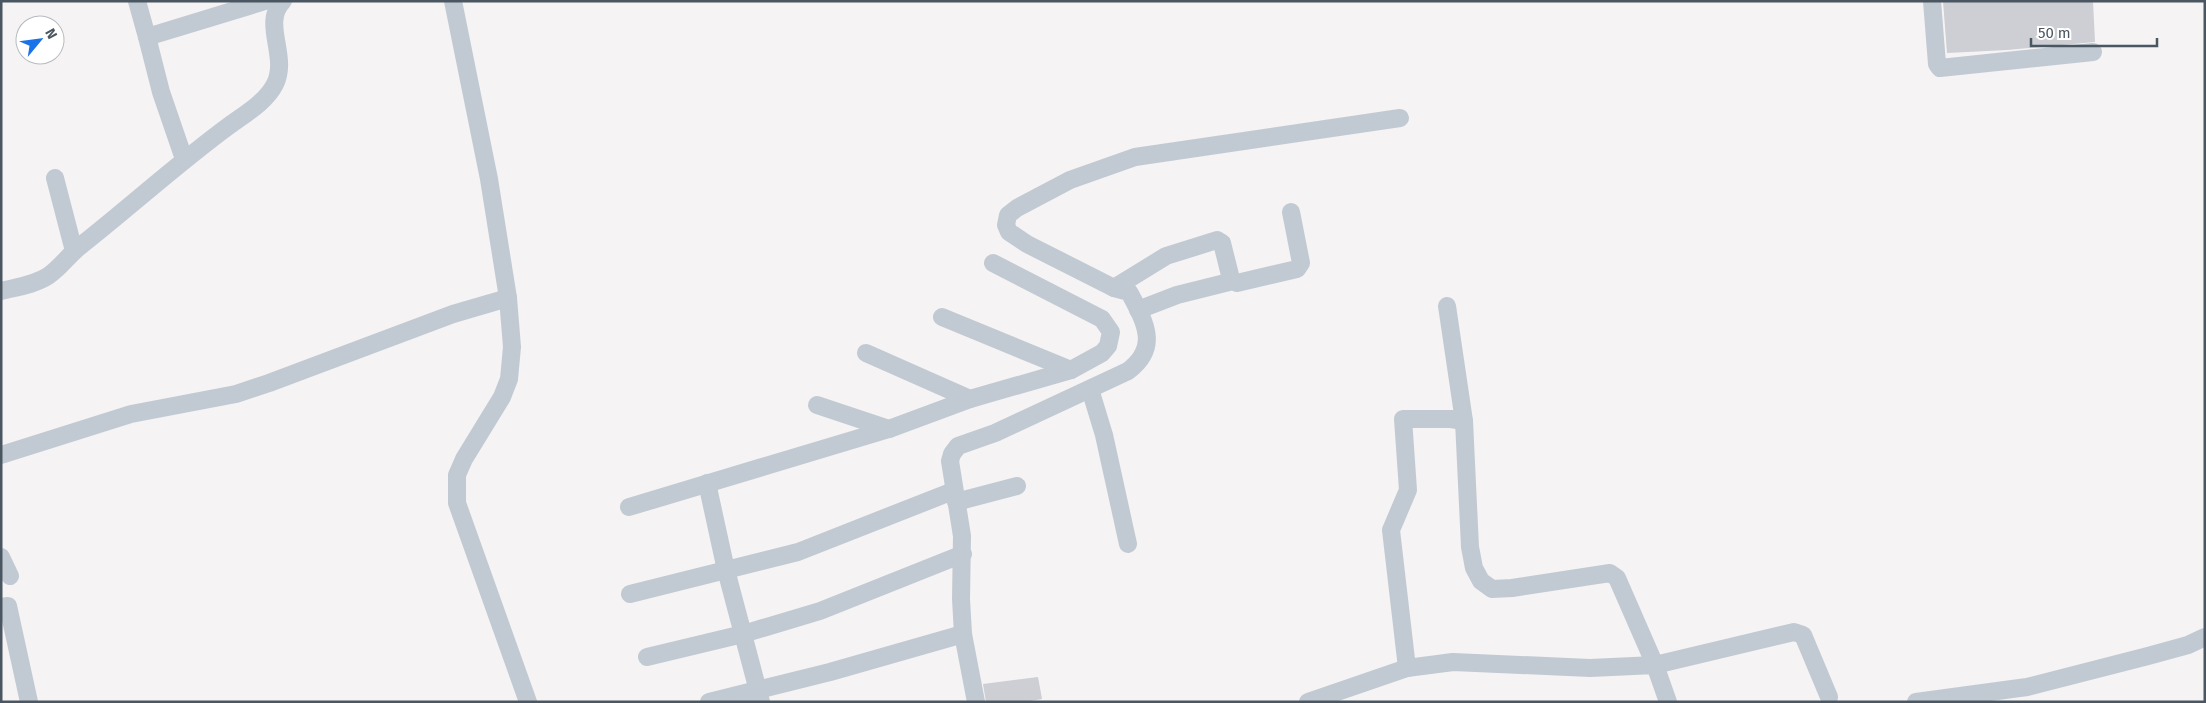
<svg xmlns="http://www.w3.org/2000/svg" width="2206" height="703" font-family="'Fira Sans',sans-serif">
	<style>
		.building { fill: #cdcfd5 }
		.lines { fill: none; stroke-linecap: round; stroke-linejoin: round }
		.minor { stroke: #c1cad2; stroke-width: 18 }
	</style>
	<rect width="100%" height="100%" fill="#f5f3f3"/>
	<g class="building">
		<polygon points="1943,1 2093,1 2095,42 2007,50 1947,53"/>
		<polygon points="1038,677 1042,699 1024,702 986,702 983,684"/>
	</g>
	<g class="lines">
		<g class="minor">
			<polyline points="137,1 147,37 265,1"/>
			<polyline points="453,1 489,179 508,298 512,347 509,379 502,397 464,459 457,475 457,503 528,702"/>
			<polyline points="1932,1 1937,64 1940,68 2093,52"/>
			<polyline points="147,37 161,92 184,159"/>
			<polyline points="55,178 74,251"/>
			<polyline points="1114,288 1166,256 1217,240 1222,243 1231,279 1237,283 1297,269 1301,263 1291,212"/>
			<path d="M1,291C17,287 34,285 48,276C60,268 68,256 79,247C130,207 178,163 230,125C245,114 266,102 275,84C289,56 261,23 283,1"/>
			<polyline points="1447,306 1464,421 1470,547 1474,568 1481,581 1492,589 1512,588 1610,573 1617,578 1655,665 1794,632 1803,635 1829,697"/>
			<polyline points="1138,310 1177,295 1233,281"/>
			<polyline points="942,317 1071,370"/>
			<polyline points="866,353 970,399"/>
			<polyline points="1090,389 1104,435 1128,544"/>
			<polyline points="817,405 889,429"/>
			<polyline points="1,455 131,414 236,394 269,383 453,314 508,298"/>
			<polyline points="707,483 726,570 761,702"/>
			<polyline points="956,502 1017,486"/>
			<polyline points="629,507 889,429 970,399 1071,370 1102,353 1108,346 1111,332 1102,319 993,263"/>
			<polyline points="1,557 10,576"/>
			<polyline points="630,594 798,552 953,491"/>
			<polyline points="1,607 8,606 29,702"/>
			<polyline points="647,657 743,634 820,611 963,554"/>
			<polyline points="1407,668 1391,530 1408,490 1403,419 1451,419 1464,421"/>
			<polyline points="709,702 830,672 963,634"/>
			<path d="M976,702L963,634L961,599L962,536L950,461L952,454L958,446L995,433L1128,371C1160,347 1145,322 1129,292L1114,288L1027,244L1009,232L1006,225L1008,215L1017,208L1070,180L1135,157L1400,118"/>
			<polyline points="1308,702 1407,668 1453,662 1590,668 1655,665 1668,702"/>
			<polyline points="1916,702 2027,687 2148,656 2188,645 2205,637"/>
		</g>
	</g>
	<rect width="2206" height="703" fill="none" stroke="#4a5661" stroke-width="5"/>
	<g transform="translate(40 40) rotate(61)"><circle r="24" fill="#ffffff" stroke="#b7bbc0"/>
	<path d="M0-4L9 19L0 12L-9 19Z" fill="#1a73e8"/>
	<text y="-8" font-size="14" font-weight="bold" text-anchor="middle" fill="#4a5661">N</text>
	</g>
	<path d="M2031 38v8h126v-8" fill="none" stroke="#4a5661" stroke-width="2.5"/>
	<text x="2038" y="38" font-size="15" fill="#4a5661" stroke="#ffffff" stroke-width="4" paint-order="stroke">50 m</text>
</svg>
